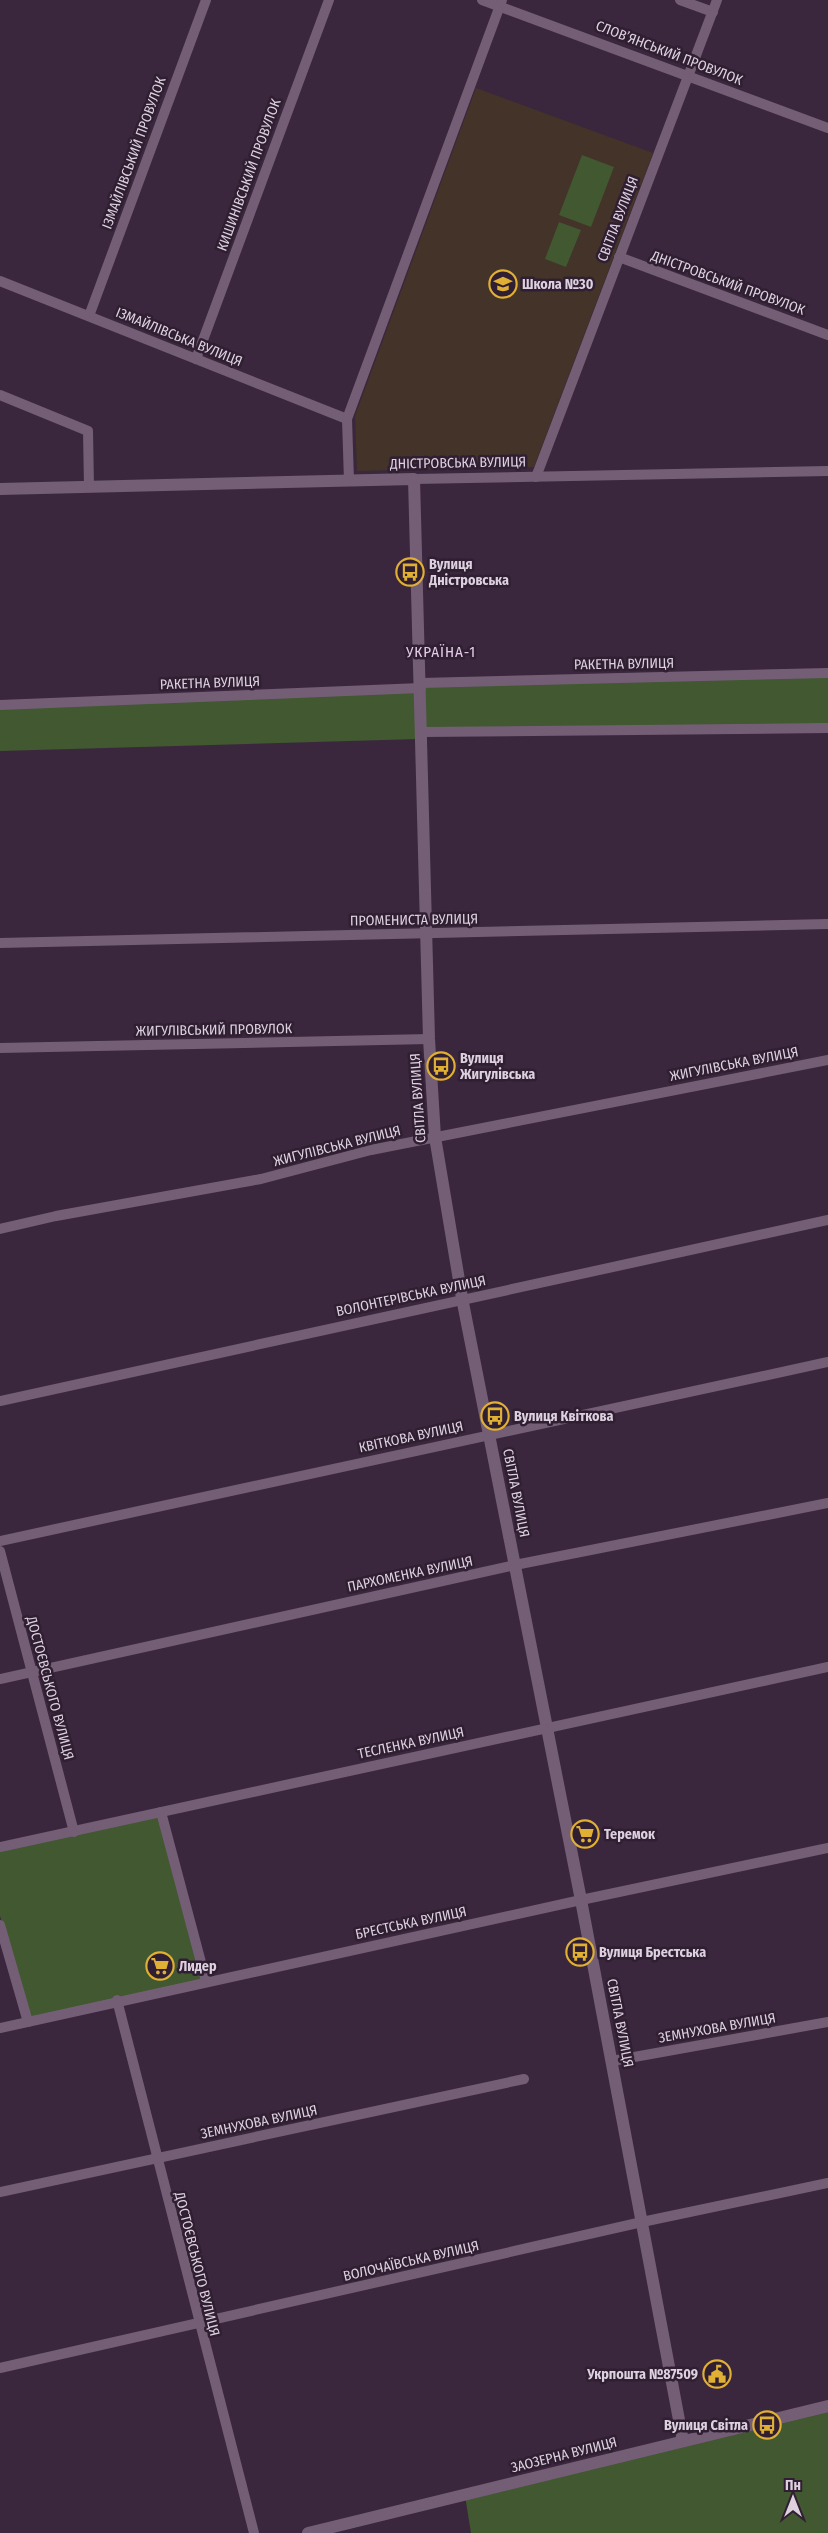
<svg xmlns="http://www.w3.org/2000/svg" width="828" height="2533" font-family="'Fira Sans Condensed',sans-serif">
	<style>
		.education { fill: #433328 }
		.green { fill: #415831 }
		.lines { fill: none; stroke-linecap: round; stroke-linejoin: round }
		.minor { stroke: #745e76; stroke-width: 10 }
		.tertiary { stroke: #745e76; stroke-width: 12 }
		.labels { text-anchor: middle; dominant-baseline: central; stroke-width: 5; stroke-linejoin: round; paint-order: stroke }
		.street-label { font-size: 14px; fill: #ddd1df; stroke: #301e32 }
		.poi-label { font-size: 14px; font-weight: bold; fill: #ddd1df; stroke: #301e32; text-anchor: start }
		.neighbourhood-label { font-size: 15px; letter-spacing: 1px; fill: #e4cce7; stroke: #301e32 }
	</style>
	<rect width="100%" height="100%" fill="#3a273d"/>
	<polygon class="education" points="476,88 653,153 534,467 357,471 355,416"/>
	<g class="green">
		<polygon points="582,155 614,167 591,227 559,215"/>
		<polygon points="559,222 581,230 566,267 545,259"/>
		<polygon points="828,677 828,724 420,728 419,739 0,751 0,708 424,686"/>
		<polygon points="159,1815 203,1979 29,2019 0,1916 0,1850"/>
		<polygon points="828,2406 828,2533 471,2533 465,2496"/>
	</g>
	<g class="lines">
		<g class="minor">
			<polyline points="482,0 828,128"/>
			<polyline points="680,0 713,12"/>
			<polyline points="619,257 828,335"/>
			<polyline points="0,281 347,419"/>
			<polyline points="89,316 206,0"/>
			<polyline points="196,359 329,0"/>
			<polyline points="0,395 88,431 89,487"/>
			<polyline points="536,477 717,0"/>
			<polyline points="414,479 828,471"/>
			<polyline points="349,481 347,419 502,0"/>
			<polyline points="421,683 828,673"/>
			<polyline points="0,705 421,688"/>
			<polyline points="422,732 828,728"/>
			<polyline points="0,943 828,924"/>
			<polyline points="0,1048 429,1039"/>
			<polyline points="0,1229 56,1216 261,1179 371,1150 828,1060"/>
			<polyline points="0,1401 828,1220"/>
			<polyline points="0,1541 828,1362"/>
			<polyline points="0,1551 74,1832"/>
			<polyline points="0,1679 515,1565 828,1503"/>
			<polyline points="161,1812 206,1981"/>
			<polyline points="0,1847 828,1667"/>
			<polyline points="0,1925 28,2022"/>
			<polyline points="117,2000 254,2533"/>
			<polyline points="0,2028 581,1900 828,1848"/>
			<polyline points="612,2061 828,2022"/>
			<polyline points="0,2192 524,2079"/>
			<polyline points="0,2368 642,2222 828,2183"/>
		</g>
		<g class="tertiary">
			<polyline points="0,489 414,479 429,1039 435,1137 462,1298 581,1900 683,2441"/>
			<polyline points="308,2533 828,2406"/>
		</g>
	</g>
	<defs>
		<g id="school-ring" transform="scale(1.4375)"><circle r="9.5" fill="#301e32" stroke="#e0b034" stroke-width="1.5"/><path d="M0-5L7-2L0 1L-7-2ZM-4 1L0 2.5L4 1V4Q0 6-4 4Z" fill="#e0b034"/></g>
		<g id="bus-ring" transform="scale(1.4375)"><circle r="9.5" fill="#301e32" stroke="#e0b034" stroke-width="1.5"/><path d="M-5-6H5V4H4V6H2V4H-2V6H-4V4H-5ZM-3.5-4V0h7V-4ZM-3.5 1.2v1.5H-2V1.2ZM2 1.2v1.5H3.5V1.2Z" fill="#e0b034"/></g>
		<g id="supermarket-ring" transform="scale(1.4375)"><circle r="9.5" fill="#301e32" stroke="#e0b034" stroke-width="1.5"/><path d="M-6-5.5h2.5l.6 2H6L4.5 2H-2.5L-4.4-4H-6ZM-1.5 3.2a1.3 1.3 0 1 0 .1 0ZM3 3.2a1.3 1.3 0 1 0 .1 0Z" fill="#e0b034"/></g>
		<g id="civic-ring" transform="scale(1.4375)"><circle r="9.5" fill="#301e32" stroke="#e0b034" stroke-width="1.5"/><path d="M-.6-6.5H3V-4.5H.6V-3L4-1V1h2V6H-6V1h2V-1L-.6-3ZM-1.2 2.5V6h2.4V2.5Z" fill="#e0b034"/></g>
	</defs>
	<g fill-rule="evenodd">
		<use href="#school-ring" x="503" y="284"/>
		<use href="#bus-ring" x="410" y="572"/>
		<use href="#bus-ring" x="441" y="1066"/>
		<use href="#bus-ring" x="495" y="1416"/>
		<use href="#supermarket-ring" x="585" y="1834"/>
		<use href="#bus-ring" x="580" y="1952"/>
		<use href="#supermarket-ring" x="160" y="1966"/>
		<use href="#civic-ring" x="717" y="2374"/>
		<use href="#bus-ring" x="767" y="2425"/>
	</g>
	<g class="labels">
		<g class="street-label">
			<text transform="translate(669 53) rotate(21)">СЛОВ’ЯНСЬКИЙ ПРОВУЛОК</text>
			<text transform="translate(134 153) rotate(-70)">ІЗМАЙЛІВСЬКИЙ ПРОВУЛОК</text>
			<text transform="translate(249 175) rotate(-70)">КИШИНІВСЬКИЙ ПРОВУЛОК</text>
			<text transform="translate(618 219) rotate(-69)">СВІТЛА ВУЛИЦЯ</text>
			<text transform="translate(728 283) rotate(20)">ДНІСТРОВСЬКИЙ ПРОВУЛОК</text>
			<text transform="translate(179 337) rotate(22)">ІЗМАЙЛІВСЬКА ВУЛИЦЯ</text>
			<text transform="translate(458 463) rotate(-1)">ДНІСТРОВСЬКА ВУЛИЦЯ</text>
			<text transform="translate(624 664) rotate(-1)">РАКЕТНА ВУЛИЦЯ</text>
			<text transform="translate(210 683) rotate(-2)">РАКЕТНА ВУЛИЦЯ</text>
			<text transform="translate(414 920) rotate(-1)">ПРОМЕНИСТА ВУЛИЦЯ</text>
			<text transform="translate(214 1030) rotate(-1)">ЖИГУЛІВСЬКИЙ ПРОВУЛОК</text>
			<text transform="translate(734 1064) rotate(-11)">ЖИГУЛІВСЬКА ВУЛИЦЯ</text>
			<text transform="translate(418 1098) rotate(-94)">СВІТЛА ВУЛИЦЯ</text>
			<text transform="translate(337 1146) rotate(-14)">ЖИГУЛІВСЬКА ВУЛИЦЯ</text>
			<text transform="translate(411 1296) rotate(-12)">ВОЛОНТЕРІВСЬКА ВУЛИЦЯ</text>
			<text transform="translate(411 1437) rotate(-12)">КВІТКОВА ВУЛИЦЯ</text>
			<text transform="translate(516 1493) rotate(79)">СВІТЛА ВУЛИЦЯ</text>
			<text transform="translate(410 1574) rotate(-12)">ПАРХОМЕНКА ВУЛИЦЯ</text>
			<text transform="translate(50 1688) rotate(75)">ДОСТОЄВСЬКОГО ВУЛИЦЯ</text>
			<text transform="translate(411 1743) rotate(-12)">ТЕСЛЕНКА ВУЛИЦЯ</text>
			<text transform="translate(411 1923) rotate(-12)">БРЕСТСЬКА ВУЛИЦЯ</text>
			<text transform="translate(620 2023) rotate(79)">СВІТЛА ВУЛИЦЯ</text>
			<text transform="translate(717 2028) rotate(-10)">ЗЕМНУХОВА ВУЛИЦЯ</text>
			<text transform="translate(259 2122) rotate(-12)">ЗЕМНУХОВА ВУЛИЦЯ</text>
			<text transform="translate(411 2261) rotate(-13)">ВОЛОЧАЇВСЬКА ВУЛИЦЯ</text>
			<text transform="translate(197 2264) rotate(76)">ДОСТОЄВСЬКОГО ВУЛИЦЯ</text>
			<text transform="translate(564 2455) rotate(-14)">ЗАОЗЕРНА ВУЛИЦЯ</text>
		</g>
		<g class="poi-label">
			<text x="522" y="284">Школа №30</text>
			<text x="429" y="564">Вулиця<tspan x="429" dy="16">Дністровська</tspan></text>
			<text x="460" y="1058">Вулиця<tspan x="460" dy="16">Жигулівська</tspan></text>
			<text x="514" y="1416">Вулиця Квіткова</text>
			<text x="604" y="1834">Теремок</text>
			<text x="599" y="1952">Вулиця Брестська</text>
			<text x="179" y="1966">Лидер</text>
			<text x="698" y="2374" text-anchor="end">Укрпошта №87509</text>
			<text x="748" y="2425" text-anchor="end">Вулиця Світла</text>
		</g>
		<g class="neighbourhood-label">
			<text x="441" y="652">УКРАЇНА-1</text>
		</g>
	</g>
	<g transform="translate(793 2498)" stroke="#301e32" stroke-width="4" paint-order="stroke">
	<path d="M0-4L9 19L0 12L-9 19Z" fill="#ddd1df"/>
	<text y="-8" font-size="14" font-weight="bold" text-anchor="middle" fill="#ddd1df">Пн</text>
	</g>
</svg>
